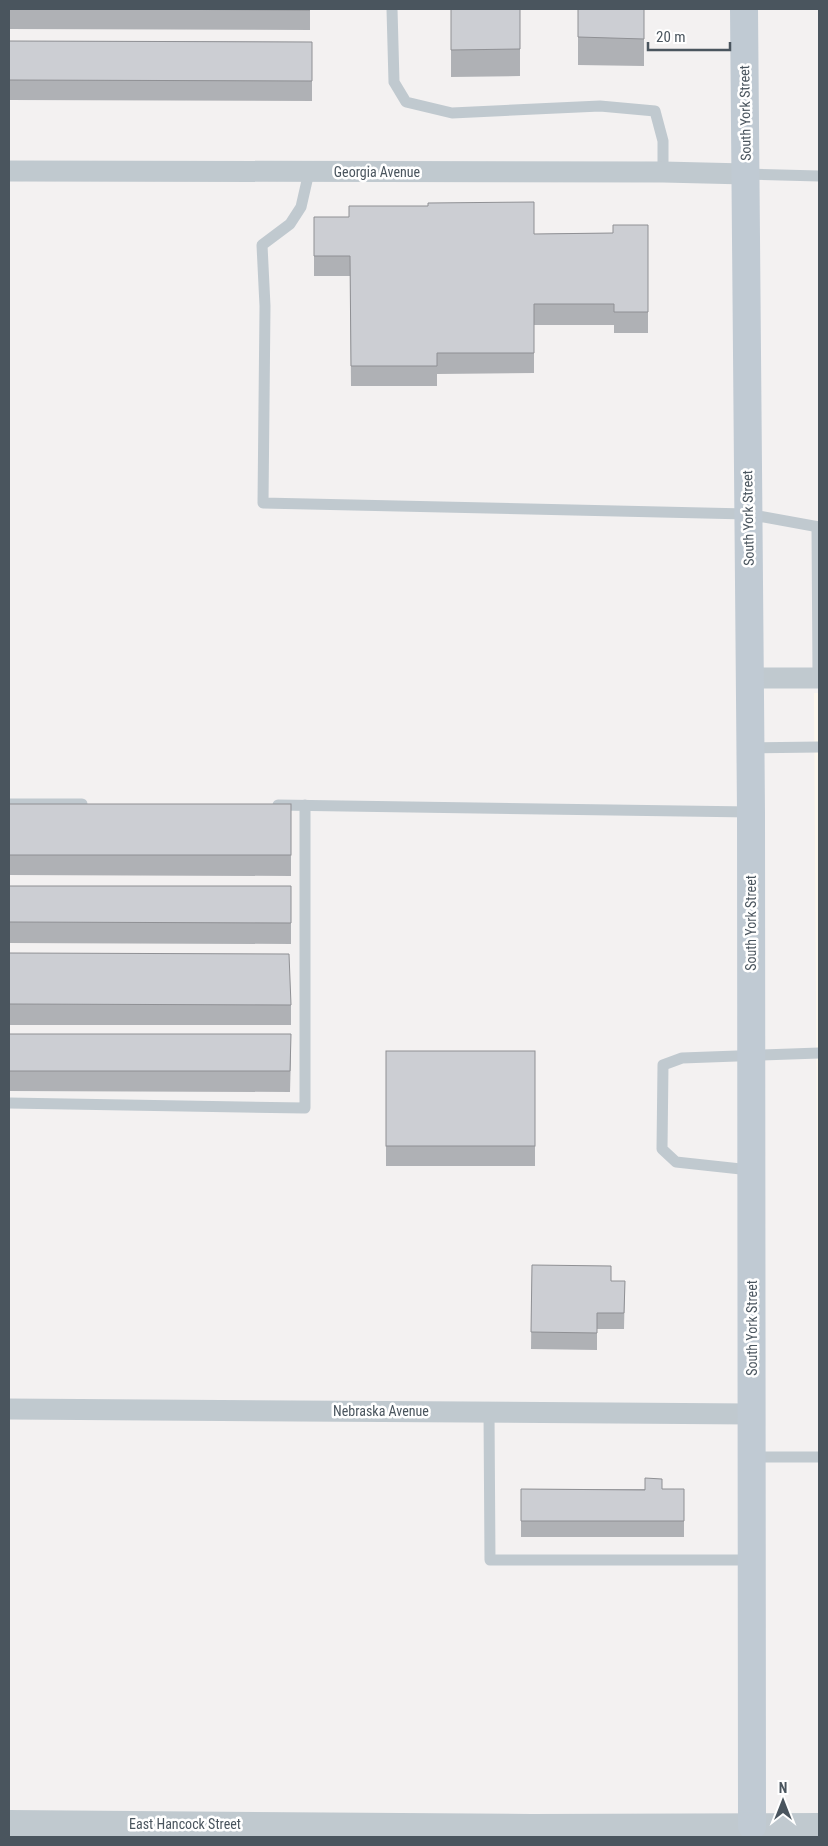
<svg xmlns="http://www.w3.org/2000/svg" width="828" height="1846" font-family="'Roboto Condensed',sans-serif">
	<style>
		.commercial { fill: #fcf7ed }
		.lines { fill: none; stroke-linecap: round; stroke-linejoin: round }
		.service { stroke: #c0c9cf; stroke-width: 11 }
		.minor { stroke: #c0c9cf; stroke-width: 21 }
		.tertiary { stroke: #c0c9cf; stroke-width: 26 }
		.secondary { stroke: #c0cad3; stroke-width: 28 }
		.wall { fill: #afb1b5 }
		.building { fill: #ccced3; stroke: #8f9094 }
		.labels { text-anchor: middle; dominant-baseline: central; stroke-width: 5; stroke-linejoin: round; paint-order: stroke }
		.street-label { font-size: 14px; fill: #4a555e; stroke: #fff }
	</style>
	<rect width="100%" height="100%" fill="#f3f1f1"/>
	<polygon class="commercial" points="814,693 819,693 819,1471"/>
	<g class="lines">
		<g class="service">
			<polyline points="392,9 394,82 406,102 452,113 600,106 655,111 663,141 663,172"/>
			<polyline points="309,172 301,207 290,224 262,245 265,306 263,503 747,514 819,527"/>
			<polyline points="746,174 819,176"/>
			<polyline points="817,527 818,678"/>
			<polyline points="750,748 819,747"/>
			<polyline points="9,804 82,804"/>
			<polyline points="278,805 751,812"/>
			<polyline points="9,1103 305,1108 305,805"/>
			<polyline points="750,1170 676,1162 662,1149 663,1065 682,1058 819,1053"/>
			<polyline points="489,1412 490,1560 752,1560"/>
			<polyline points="752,1457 819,1457"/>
		</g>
		<g class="minor">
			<polyline points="9,171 663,172 746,174"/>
			<polyline points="750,678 819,678"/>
			<polyline points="9,1409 752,1414"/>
		</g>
		<polyline class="tertiary" points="9,1823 531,1827 819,1826"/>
		<polyline class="secondary" points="744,9 751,812 752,1826"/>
	</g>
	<g class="wall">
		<polygon points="9,9 310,9 310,30 9,29"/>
		<polygon points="451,9 520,9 520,76 451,77"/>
		<polygon points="578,9 644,9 644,66 578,65"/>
		<polygon points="9,41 312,42 312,101 9,100"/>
		<polygon points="314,217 534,234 613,233 648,225 648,333 614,333 614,325 534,325 534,373 437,374 437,386 351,386 350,276 314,276"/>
		<polygon points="9,804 291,804 291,876 9,875"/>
		<polygon points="9,886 291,886 291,944 9,943"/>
		<polygon points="9,953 291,1005 291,1025 9,1025"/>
		<polygon points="9,1034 291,1055 290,1092 9,1091"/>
		<rect x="386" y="1051" width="149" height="115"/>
		<polygon points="532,1265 611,1281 625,1281 624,1329 597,1329 597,1350 531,1349"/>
		<rect x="521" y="1489" width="163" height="48"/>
	</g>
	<g class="building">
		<polygon points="88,9 310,9 310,10"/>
		<polygon points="451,9 520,9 520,49 451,50"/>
		<polygon points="578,9 644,9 644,39 578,37"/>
		<polygon points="9,41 312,42 312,81 9,80"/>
		<polygon points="534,202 534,234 613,233 613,225 648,225 648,312 614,312 614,304 534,304 534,353 437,353 437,366 351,366 350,256 314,256 314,217 349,217 349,206 428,206 428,203"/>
		<rect x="9" y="804" width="282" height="51"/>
		<polygon points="9,886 291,886 291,923 9,922"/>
		<polygon points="9,953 289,954 291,1005 9,1004"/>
		<polygon points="9,1034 291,1034 290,1071 9,1071"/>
		<rect x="386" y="1051" width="149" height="95"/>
		<polygon points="532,1265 611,1266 611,1281 625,1281 624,1313 597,1313 597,1333 531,1332"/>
		<polygon points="645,1478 662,1479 662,1489 684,1489 684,1521 521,1521 521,1489 645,1490"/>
	</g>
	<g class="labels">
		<g class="street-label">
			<text transform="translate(745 113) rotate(-91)">South York Street</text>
			<text x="377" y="172">Georgia Avenue</text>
			<text transform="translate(748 518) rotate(-91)">South York Street</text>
			<text transform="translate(751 923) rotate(-90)">South York Street</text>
			<text transform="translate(752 1328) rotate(-90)">South York Street</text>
			<text x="381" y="1411">Nebraska Avenue</text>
			<text x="185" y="1824">East Hancock Street</text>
		</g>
	</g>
	<rect width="828" height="1846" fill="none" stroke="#4a555e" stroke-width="20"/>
	<g transform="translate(783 1801)" stroke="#ffffff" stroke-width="4" paint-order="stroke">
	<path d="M0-4L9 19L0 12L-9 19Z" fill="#4a555e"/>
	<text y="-8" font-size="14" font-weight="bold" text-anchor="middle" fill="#4a555e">N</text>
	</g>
	<path d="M648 42v8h82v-8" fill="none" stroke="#4a555e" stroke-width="2.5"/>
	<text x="656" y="42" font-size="15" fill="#4a555e" stroke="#ffffff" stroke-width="4" paint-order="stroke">20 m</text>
</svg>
